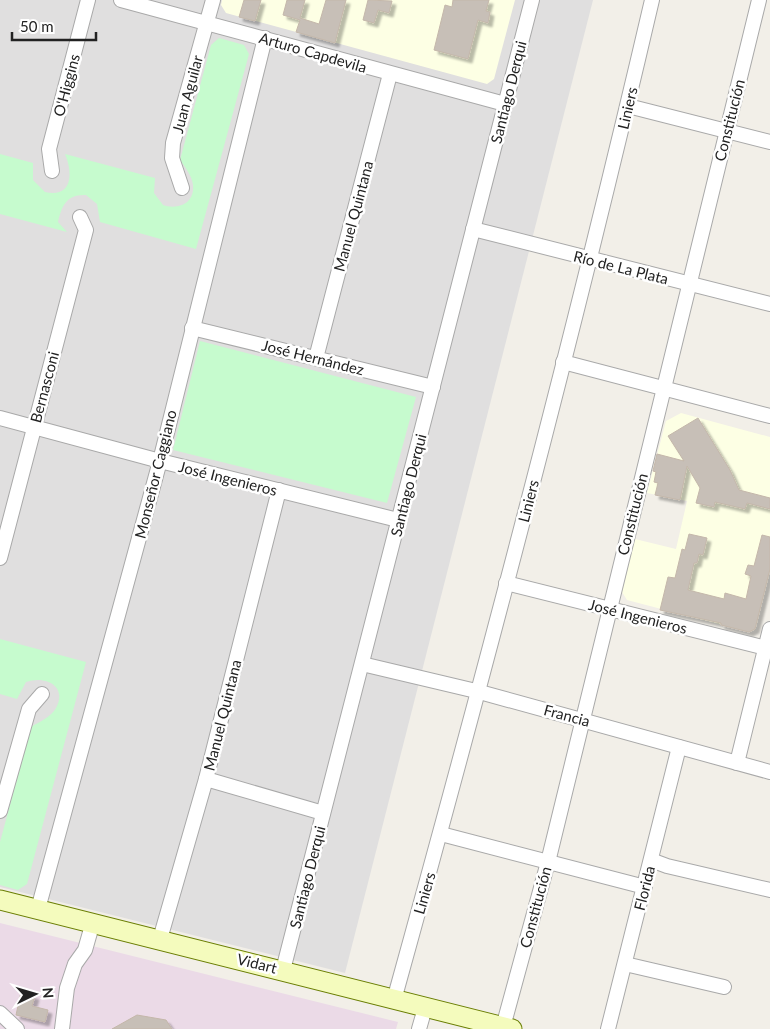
<svg xmlns="http://www.w3.org/2000/svg" width="770" height="1029" font-family="Lato,sans-serif">
	<style>
		.residential { fill: #e0dfdf }
		.industrial { fill: #ebdae7 }
		.education { fill: #fdffe4 }
		.park { fill: #c6fbce }
		.building { fill: #c7bfb7; stroke: #c4b7aa; filter: url(#shadow) }
		.lines { fill: none; stroke-linecap: round; stroke-linejoin: round }
		.street-casing { stroke: #a9a9a9; stroke-width: 16 }
		.secondary-casing { stroke: #6a7e03; stroke-width: 21 }
		.street { stroke: #fff; stroke-width: 14 }
		.secondary { stroke: #f4fbbd; stroke-width: 19 }
		.labels { text-anchor: middle; dominant-baseline: central; stroke-width: 5; stroke-linejoin: round; paint-order: stroke }
		.street-label { font-size: 15px; fill: #222; stroke: #fff }
	</style>
	<defs>
		<filter id="shadow"><feDropShadow dx="4" dy="4" stdDeviation="1" flood-color="#0004"/></filter>
	</defs>
	<rect width="100%" height="100%" fill="#f2efe8"/>
	<polygon class="residential" points="0,0 593,0 345,973 0,887"/>
	<polygon class="industrial" points="0,923 398,1022 396,1029 0,1029"/>
	<g class="education">
		<polygon points="222,0 515,0 494,79 487,84 226,13 221,5"/>
		<polygon points="681,413 770,437 770,569 755,629 749,632 627,600 622,592 635,539 676,549 687,501 647,493 666,421"/>
	</g>
	<g class="park">
		<path d="M219,38L244,45L249,54L196,249L100,222L97,204L86,195C67,194 62,205 58,222L67,232L0,214V154L33,163V180L45,192C73,198 73,173 65,154L155,178L154,193L163,205C177,210 195,204 193,185C192,176 185,167 180,160L211,45Z"/>
		<polygon points="200,341 416,397 387,503 173,450"/>
		<path d="M0,639L86,662L27,884L18,890L0,885V842L31,727C39,722 51,717 56,708C68,686 45,675 26,682L17,699L0,694Z"/>
	</g>
	<g class="building">
		<polygon points="244,0 261,0 255,21 239,17"/>
		<polygon points="287,0 305,0 300,18 319,24 326,0 346,0 335,43 296,32 300,20 283,15"/>
		<polygon points="368,0 392,1 389,13 378,10 374,23 363,20"/>
		<polygon points="453,0 489,0 486,11 490,12 488,23 478,20 468,59 434,50 445,5 452,7"/>
		<polygon points="698,418 730,470 739,490 770,498 770,509 747,503 745,509 715,502 714,507 696,503 700,488 687,466 680,500 655,495 658,483 654,482 656,472 653,471 657,454 684,461 668,436"/>
		<polygon points="689,534 707,538 703,555 699,554 697,563 694,563 688,590 724,599 725,593 746,599 751,576 745,574 748,565 754,566 762,535 770,537 770,569 755,629 749,632 721,625 721,623 660,610 668,577 675,578 682,549 685,550"/>
		<polygon points="21,992 35,996 32,1006 48,1010 45,1022 16,1015"/>
		<polygon points="137,1015 166,1020 172,1029 112,1029"/>
	</g>
	<g class="lines">
		<g class="street-casing">
			<g id="street">
				<polyline points="121,0 505,104"/>
				<polyline points="628,106 770,142"/>
				<polyline points="52,171 49,149 88,0"/>
				<polyline points="182,188 172,158 173,143 213,0"/>
				<polyline points="473,229 770,304"/>
				<polyline points="192,328 433,387"/>
				<polyline points="316,358 390,74"/>
				<polyline points="563,362 770,416"/>
				<polyline points="0,418 160,461 398,520"/>
				<polyline points="0,558 86,230 80,217"/>
				<polyline points="506,583 770,649"/>
				<polyline points="362,664 476,691 770,772"/>
				<polyline points="737,763 770,629"/>
				<polyline points="206,779 323,813"/>
				<polyline points="0,811 29,709 42,694"/>
				<polyline points="441,834 645,887"/>
				<polyline points="651,860 667,866 770,890"/>
				<polyline points="38,909 160,461 265,38"/>
				<polyline points="160,939 206,779 279,490"/>
				<polyline points="625,964 724,987"/>
				<polyline points="283,970 532,0"/>
				<path d="M394,1000C486,668 574,335 652,0"/>
				<polyline points="0,1013 17,1029"/>
				<polyline points="503,1027 548,862 759,0"/>
				<polyline points="62,1029 67,988 75,964 85,950 93,922"/>
				<polyline points="419,1029 425,1008"/>
				<polyline points="608,1029 679,747"/>
			</g>
		</g>
		<g class="secondary-casing">
			<polyline id="secondary" points="0,900 512,1029"/>
		</g>
		<use href="#street" class="street"/>
		<use href="#secondary" class="secondary"/>
	</g>
	<g class="labels">
		<g class="street-label">
			<text transform="translate(313 52) rotate(16)">Arturo Capdevila</text>
			<text transform="translate(66 85) rotate(-75)">O'Higgins</text>
			<text transform="translate(508 92) rotate(-76)">Santiago Derqui</text>
			<text transform="translate(187 94) rotate(-75)">Juan Aguilar</text>
			<text transform="translate(627 108) rotate(-77)">Liniers</text>
			<text transform="translate(729 120) rotate(-76)">Constitución</text>
			<text transform="translate(353 216) rotate(-75)">Manuel Quintana</text>
			<text transform="translate(621 267) rotate(14)">Río de La Plata</text>
			<text transform="translate(313 357) rotate(14)">José Hernández</text>
			<text transform="translate(44 387) rotate(-75)">Bernasconi</text>
			<text transform="translate(155 474) rotate(-76)">Monseñor Caggiano</text>
			<text transform="translate(228 478) rotate(14)">José Ingenieros</text>
			<text transform="translate(408 485) rotate(-76)">Santiago Derqui</text>
			<text transform="translate(528 501) rotate(-76)">Liniers</text>
			<text transform="translate(632 514) rotate(-76)">Constitución</text>
			<text transform="translate(638 616) rotate(14)">José Ingenieros</text>
			<text transform="translate(222 715) rotate(-76)">Manuel Quintana</text>
			<text transform="translate(567 715) rotate(15)">Francia</text>
			<text transform="translate(307 877) rotate(-76)">Santiago Derqui</text>
			<text transform="translate(644 888) rotate(-76)">Florida</text>
			<text transform="translate(424 893) rotate(-74)">Liniers</text>
			<text transform="translate(535 907) rotate(-75)">Constitución</text>
			<text transform="translate(257 963) rotate(14)">Vidart</text>
		</g>
	</g>
	<g transform="translate(35 994) rotate(85)" stroke="#ffffff" stroke-width="4" paint-order="stroke">
	<path d="M0-4L9 19L0 12L-9 19Z" fill="#222222"/>
	<text y="-8" font-size="14" font-weight="bold" text-anchor="middle" fill="#222222">N</text>
	</g>
	<path d="M12 32v8h84v-8" fill="none" stroke="#222222" stroke-width="2.5"/>
	<text x="20" y="32" font-size="15" fill="#222222" stroke="#ffffff" stroke-width="4" paint-order="stroke">50 m</text>
</svg>
